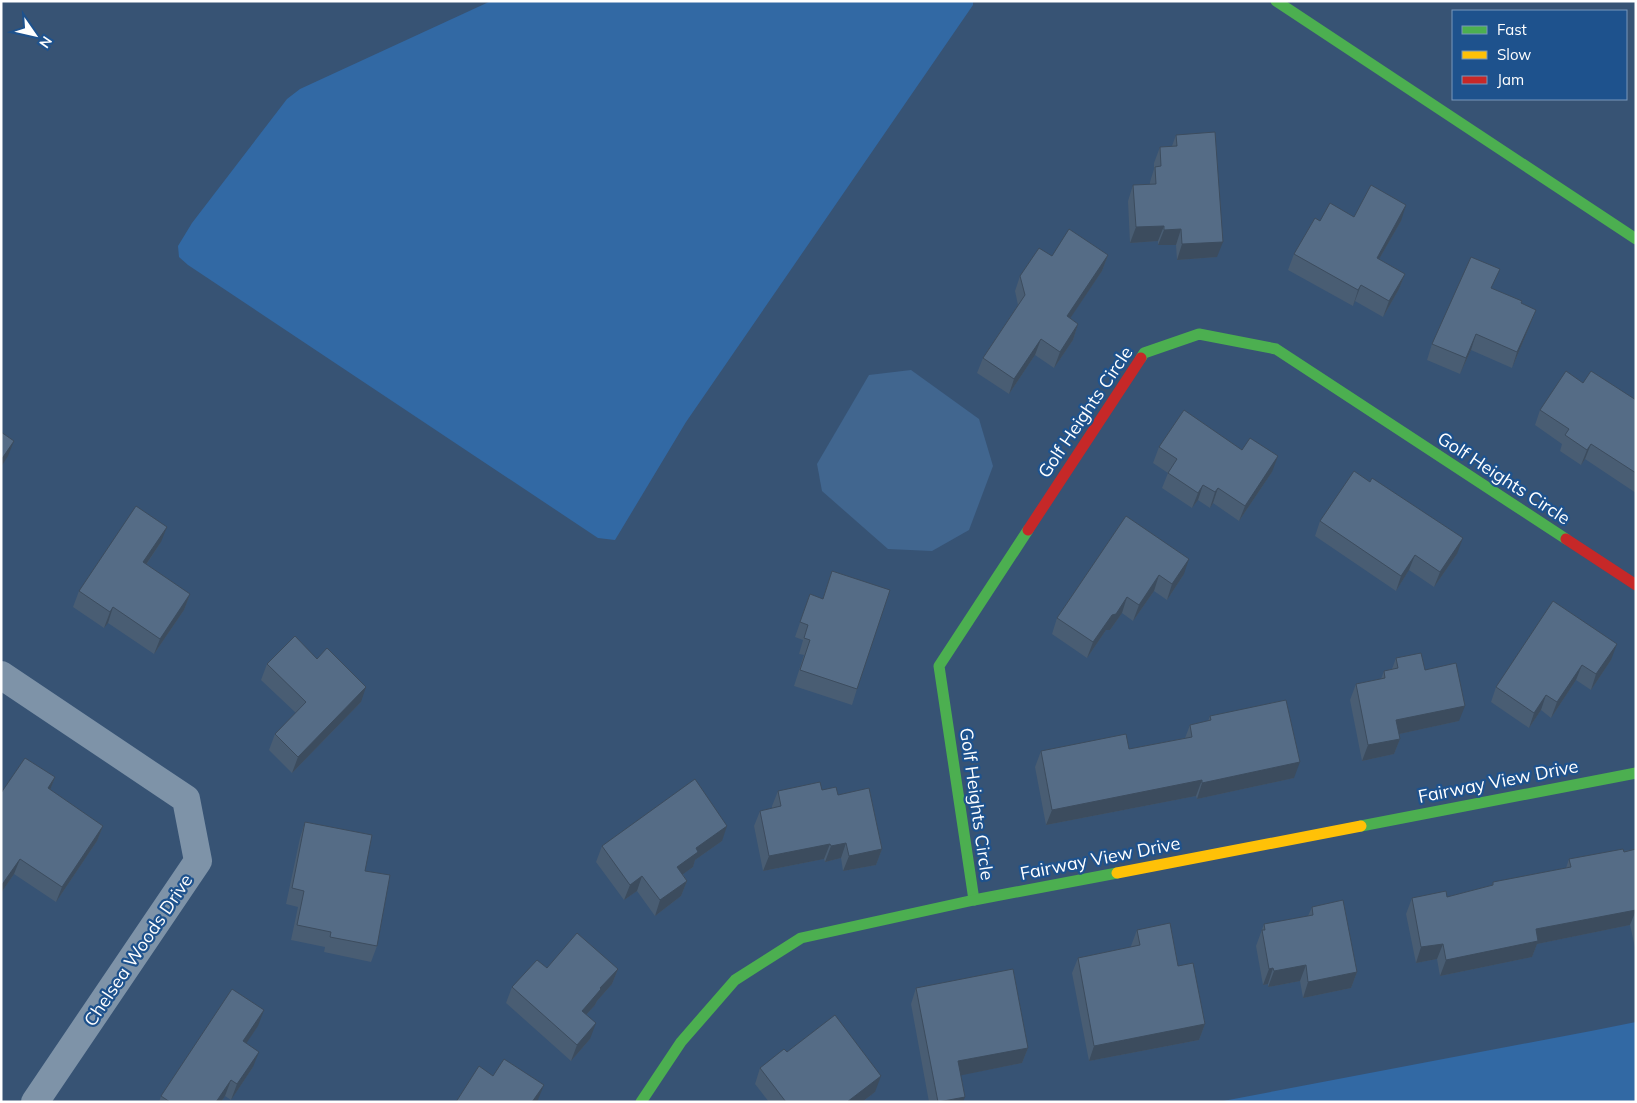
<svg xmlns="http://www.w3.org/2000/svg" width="1637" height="1103" font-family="Mulish,sans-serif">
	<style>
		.green { fill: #3269a4 }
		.water { fill: #41668f }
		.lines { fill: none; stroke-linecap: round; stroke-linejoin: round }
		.street { stroke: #7e93a8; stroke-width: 28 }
		.fast { stroke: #4caf50; stroke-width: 11 }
		.slow { stroke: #ffc107; stroke-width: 11 }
		.jam { stroke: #c62828; stroke-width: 11 }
		.wall { fill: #495d73 }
		.shaded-wall { fill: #3c4c5e }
		.building { fill: #556c86; stroke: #3c4c5e }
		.labels { text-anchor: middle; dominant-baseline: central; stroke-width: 4.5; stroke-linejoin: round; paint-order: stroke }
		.street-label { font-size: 18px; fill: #fff; stroke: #1e528d }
	</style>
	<rect width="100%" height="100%" fill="#375374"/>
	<g class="green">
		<polygon points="491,1 973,1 973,5 686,422 615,540 598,538 188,265 179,257 178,246 192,223 287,99 300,89"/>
		<polygon points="1636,1022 1636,1102 1218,1102 1591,1031"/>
	</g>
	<polygon class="water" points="911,370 979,419 993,466 969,530 932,551 888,549 822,491 817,464 869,375"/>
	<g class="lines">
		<polyline class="street" points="1,675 186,799 198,861 35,1102"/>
		<g class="fast">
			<polyline points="1276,1 1636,239"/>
			<polyline points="1141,358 1144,353 1199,334 1276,349 1566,539"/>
			<polyline points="1361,826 1636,773"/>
			<polyline points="974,900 939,666 1028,530"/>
			<polyline points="641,1102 681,1042 735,980 801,938 974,900 1117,873"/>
		</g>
		<polyline class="slow" points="1117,873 1361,826"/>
		<g class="jam">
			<polyline points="1028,530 1141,358"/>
			<polyline points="1566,539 1636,585"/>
		</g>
	</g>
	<g class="wall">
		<polygon points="1176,135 1217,257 1177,260 1176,245 1158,245 1158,241 1130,243 1128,201 1133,185 1150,184 1150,182 1154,169 1154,163 1160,147 1172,146"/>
		<polygon points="1354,217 1401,221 1379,259 1405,274 1399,289 1383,317 1355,301 1353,306 1288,270 1294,254 1320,221"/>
		<polygon points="1108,255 1102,271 1070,318 1078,324 1073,340 1054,368 1035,355 1009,394 977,373 983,358 1018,305 1015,291 1020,276 1052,256"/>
		<polygon points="1521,303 1536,310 1530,325 1512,368 1471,350 1460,374 1427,360 1432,344"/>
		<polygon points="1583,383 1636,400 1636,493 1585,459 1581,465 1560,451 1562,444 1535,425 1540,410"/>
		<polygon points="1159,447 1272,472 1239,521 1213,503 1210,508 1198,500 1192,508 1162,488 1168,473 1153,463"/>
		<polygon points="1126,516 1184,574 1167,600 1154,591 1133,621 1122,613 1110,630 1106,630 1087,658 1052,634 1057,618"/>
		<polygon points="1320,521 1457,554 1434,587 1409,570 1396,591 1315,536"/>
		<polygon points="161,542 146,565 190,594 184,610 154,654 108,623 104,628 73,607 79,591"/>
		<polygon points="832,571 857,689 852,705 794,686 804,655 799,654 803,640 795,637 810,594 823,599"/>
		<polygon points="1553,601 1611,660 1591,690 1576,680 1551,718 1541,710 1529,728 1491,702 1496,687"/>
		<polygon points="1396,658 1425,670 1459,721 1399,734 1400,739 1394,754 1362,761 1350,700 1356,684 1381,679 1384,671 1392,669"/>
		<polygon points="267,664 361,702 292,773 269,750 275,734 296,713 261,680"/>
		<polygon points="1210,716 1294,778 1197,799 1196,796 1046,825 1035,767 1041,751 1129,749 1185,738 1190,725 1208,721"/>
		<polygon points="55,777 50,790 103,826 97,841 56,902 14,874 1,893 1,793"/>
		<polygon points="822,790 838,795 882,849 876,865 843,871 841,858 825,862 824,859 763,871 754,826 760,811 772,808 772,806 778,791"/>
		<polygon points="305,822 365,871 377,946 371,962 324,952 325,947 291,940 298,907 286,904 300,838"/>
		<polygon points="722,841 695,860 693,867 683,874 687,881 681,896 655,916 637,891 624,900 596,862 602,846"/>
		<polygon points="1636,849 1636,952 1630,925 1537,944 1532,957 1440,976 1437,959 1416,963 1406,914 1412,898 1447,897 1492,885 1493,882 1566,868 1569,859"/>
		<polygon points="1312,907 1357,972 1351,988 1303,998 1300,981 1268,987 1268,984 1263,985 1256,946 1264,924 1308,916"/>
		<polygon points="1137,930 1178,966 1205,1024 1199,1040 1089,1061 1072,973 1078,958 1131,947 1131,946"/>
		<polygon points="547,968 618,969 612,984 597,1001 595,1005 586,1015 590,1039 571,1061 506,1003 512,987"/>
		<polygon points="916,988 1028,1048 1022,1063 961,1075 963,1102 929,1102 911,1004"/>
		<polygon points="258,1026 246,1043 253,1067 231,1100 225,1096 221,1102 159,1102 161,1096"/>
		<polygon points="787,1052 875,1092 862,1102 769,1102 755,1084 760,1068"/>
	</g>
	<g class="shaded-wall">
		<polygon points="1406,205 1401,221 1371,273 1377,258"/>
		<polygon points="1164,226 1158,241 1130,243 1136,227"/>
		<polygon points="1181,229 1176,245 1158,245 1164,230"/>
		<polygon points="1223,242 1217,257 1177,260 1182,244"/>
		<polygon points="1108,255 1102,271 1061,332 1067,316"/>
		<polygon points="1405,274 1399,289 1383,317 1389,301"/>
		<polygon points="1361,285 1355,301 1353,306 1358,290"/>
		<polygon points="1536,310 1530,325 1512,368 1517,352"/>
		<polygon points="1078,324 1073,340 1054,368 1060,352"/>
		<polygon points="1476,334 1471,350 1460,374 1466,358"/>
		<polygon points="1041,339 1035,355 1009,394 1014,379"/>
		<polygon points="14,441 8,456 1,467 1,460"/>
		<polygon points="1591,444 1585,459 1581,465 1587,450"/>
		<polygon points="1278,456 1272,472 1239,521 1245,506"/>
		<polygon points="1203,485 1198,500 1192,508 1198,493"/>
		<polygon points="1218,488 1213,503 1210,508 1215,492"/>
		<polygon points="167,527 161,542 137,578 143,562"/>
		<polygon points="1463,538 1457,554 1434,587 1440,572"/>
		<polygon points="1415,555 1409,570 1396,591 1401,576"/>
		<polygon points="1189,559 1184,574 1167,600 1172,584"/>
		<polygon points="1159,575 1154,591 1133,621 1139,605"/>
		<polygon points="190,594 184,610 154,654 160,639"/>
		<polygon points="1127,597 1122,613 1110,630 1106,630 1087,658 1093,642 1112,615"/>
		<polygon points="113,607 108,623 104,628 110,612"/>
		<polygon points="1617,644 1611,660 1591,690 1596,674"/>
		<polygon points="1582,665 1576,680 1551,718 1557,702"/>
		<polygon points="366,687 361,702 292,773 298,757"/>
		<polygon points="1546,695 1541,710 1529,728 1534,713"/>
		<polygon points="1465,706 1459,721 1390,736 1396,720"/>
		<polygon points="1400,739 1394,754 1362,761 1368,745"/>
		<polygon points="1300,762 1294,778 1197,799 1202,783"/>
		<polygon points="55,777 49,793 48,788"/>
		<polygon points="1202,780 1196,796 1046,825 1052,810"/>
		<polygon points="103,826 97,841 56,902 62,887"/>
		<polygon points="727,826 722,841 695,860 693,867 672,882 677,867 696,848"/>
		<polygon points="846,843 841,858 825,862 831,846"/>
		<polygon points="830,844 824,859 763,871 769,856"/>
		<polygon points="882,849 876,865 843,871 849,856"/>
		<polygon points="20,859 14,874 1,893 1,886"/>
		<polygon points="642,876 637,891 624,900 630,885"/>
		<polygon points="687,881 681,896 655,916 660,900"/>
		<polygon points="1636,910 1630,925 1537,944 1532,957 1440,976 1446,960 1536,929"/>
		<polygon points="1443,944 1437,959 1416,963 1421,947"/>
		<polygon points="1306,965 1300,981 1268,987 1274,971"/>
		<polygon points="1273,968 1268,984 1263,985 1269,969"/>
		<polygon points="618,969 612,984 597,1001 595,1005 576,1026 582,1011 600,988"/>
		<polygon points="1357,972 1351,988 1303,998 1308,982"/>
		<polygon points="264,1010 258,1026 237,1057 243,1041"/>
		<polygon points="596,1023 590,1039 571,1061 577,1045"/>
		<polygon points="1205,1024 1199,1040 1089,1061 1094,1046"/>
		<polygon points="1028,1048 1022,1063 953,1077 958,1061"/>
		<polygon points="259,1052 253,1067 231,1100 237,1084"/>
		<polygon points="881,1076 875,1092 862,1102 847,1102"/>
		<polygon points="231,1080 225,1096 221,1102 216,1102"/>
		<polygon points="544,1085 537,1102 532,1102"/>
		<polygon points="965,1097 963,1102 939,1102"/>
	</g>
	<g class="building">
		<polygon points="1215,132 1223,242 1182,244 1181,229 1164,230 1164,226 1136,227 1133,185 1156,184 1155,167 1161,166 1160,147 1177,146 1176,135"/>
		<polygon points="1371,185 1406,205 1377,258 1405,274 1389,301 1361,285 1358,290 1294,254 1315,218 1320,221 1330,203 1354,217"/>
		<polygon points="1069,229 1108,255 1067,316 1078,324 1060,352 1041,339 1014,379 983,358 1025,295 1020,276 1039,248 1052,256"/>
		<polygon points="1471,257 1500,269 1491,288 1522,301 1521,303 1536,310 1517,352 1476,334 1466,358 1432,344"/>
		<polygon points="1566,371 1583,383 1591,371 1636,400 1636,473 1591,444 1587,450 1565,435 1569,429 1540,410"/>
		<polygon points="1184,410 1242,450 1250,438 1278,456 1245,506 1218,488 1215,492 1203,485 1198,493 1168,473 1177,459 1159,447"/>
		<polygon points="1,432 14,441 1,460"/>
		<polygon points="1354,471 1370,482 1372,478 1463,538 1440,572 1415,555 1401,576 1320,521"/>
		<polygon points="136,506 167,527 143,562 190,594 160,639 113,607 110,612 79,591"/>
		<polygon points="1126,516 1189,559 1172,584 1159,575 1139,605 1127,597 1116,614 1112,615 1093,642 1057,618"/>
		<polygon points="832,571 890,590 857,689 800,670 810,640 804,638 808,625 800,622 810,594 823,599"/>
		<polygon points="1553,601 1617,644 1596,674 1582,665 1557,702 1546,695 1534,713 1496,687"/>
		<polygon points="295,636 317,659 327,648 366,687 298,757 275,734 306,702 267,664"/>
		<polygon points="1421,653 1425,670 1456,663 1465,706 1396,720 1400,739 1368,745 1356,684 1385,678 1384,671 1398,668 1396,658"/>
		<polygon points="1286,700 1300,762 1202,783 1202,780 1052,810 1041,751 1126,734 1129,749 1192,737 1190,725 1211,720 1210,716"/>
		<polygon points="25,758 55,777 48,788 103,826 62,887 20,859 1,886 1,793"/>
		<polygon points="695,779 727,826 696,848 698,852 677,867 687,881 660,900 642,876 630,885 602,846"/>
		<polygon points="820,782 822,790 836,787 838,795 869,788 882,849 849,856 846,843 831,846 830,844 769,856 760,811 781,806 778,791"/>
		<polygon points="305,822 372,835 365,871 390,875 377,946 330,937 331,932 297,925 304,891 292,888"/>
		<polygon points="1623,849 1624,852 1636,849 1636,910 1536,929 1538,941 1446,960 1443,944 1421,947 1412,898 1446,891 1447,897 1493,885 1493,882 1571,867 1569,859"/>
		<polygon points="1343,900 1357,972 1308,982 1306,965 1274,971 1273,968 1269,969 1262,930 1265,930 1264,924 1313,915 1312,907"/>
		<polygon points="1170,923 1178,966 1193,963 1205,1024 1094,1046 1078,958 1140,945 1137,930"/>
		<polygon points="577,933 618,969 600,988 601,989 582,1011 596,1023 577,1045 512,987 537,960 547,968"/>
		<polygon points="1013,969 1028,1048 958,1061 965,1097 938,1102 916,988"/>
		<polygon points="232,989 264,1010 243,1041 259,1052 237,1084 231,1080 216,1102 170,1102 161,1096"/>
		<polygon points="835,1015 881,1076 847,1102 786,1102 760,1068 784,1049 787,1052"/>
		<polygon points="504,1059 544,1085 532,1102 456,1102 479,1066 493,1076"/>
	</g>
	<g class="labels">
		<g class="street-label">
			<text transform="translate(1085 412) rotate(-56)">Golf Heights Circle</text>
			<text transform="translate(1504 478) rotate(33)">Golf Heights Circle</text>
			<text transform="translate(1498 781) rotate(-11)">Fairway View Drive</text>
			<text transform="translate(977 804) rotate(82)">Golf Heights Circle</text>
			<text transform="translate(1100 858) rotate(-11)">Fairway View Drive</text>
			<text transform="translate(138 950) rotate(-56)">Chelsea Woods Drive</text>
		</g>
	</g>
	<rect width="1637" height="1103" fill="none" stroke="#ffffff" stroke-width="5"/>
	<rect x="1452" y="10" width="175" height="90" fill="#1e528d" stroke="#7897bb"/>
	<rect x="1462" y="26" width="25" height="8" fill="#4caf50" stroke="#7897bb"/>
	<text x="1497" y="35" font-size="15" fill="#ffffff">Fast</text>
	<rect x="1462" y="51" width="25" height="8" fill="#ffc107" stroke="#7897bb"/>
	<text x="1497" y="60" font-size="15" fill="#ffffff">Slow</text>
	<rect x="1462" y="76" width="25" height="8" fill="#c62828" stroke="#7897bb"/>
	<text x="1497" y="85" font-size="15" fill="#ffffff">Jam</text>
	<g transform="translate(35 35) rotate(124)" stroke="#1e528d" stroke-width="4" paint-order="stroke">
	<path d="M0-4L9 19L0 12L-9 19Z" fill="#ffffff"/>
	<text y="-8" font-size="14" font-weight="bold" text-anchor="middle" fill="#ffffff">N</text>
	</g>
</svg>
